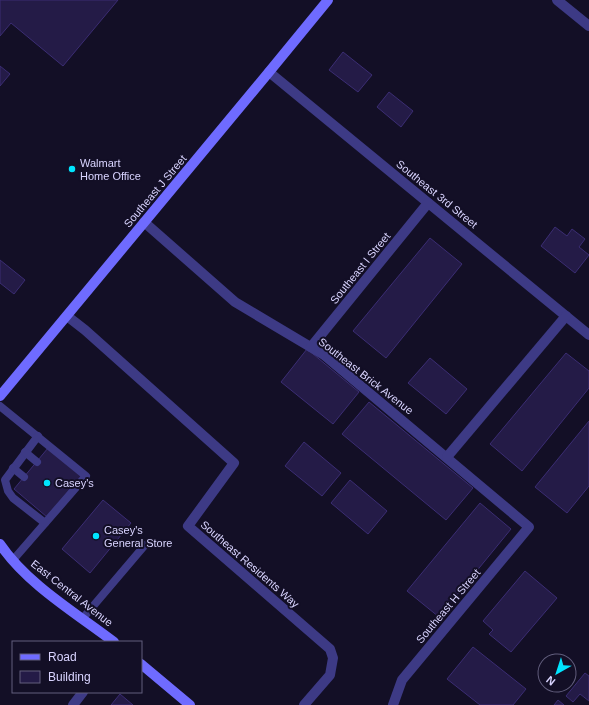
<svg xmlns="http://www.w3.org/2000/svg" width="589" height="705" font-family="Arial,sans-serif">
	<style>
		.building { fill: #241b47; stroke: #3b2d73 }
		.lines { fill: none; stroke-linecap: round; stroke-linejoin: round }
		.lane { stroke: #3d3a85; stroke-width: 8 }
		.street { stroke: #3d3a85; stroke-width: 10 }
		.secondary { stroke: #6f6bff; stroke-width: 10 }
		.poi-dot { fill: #00e5ff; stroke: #130f26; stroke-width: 1.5 }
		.labels { text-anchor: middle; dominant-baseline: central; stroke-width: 4; stroke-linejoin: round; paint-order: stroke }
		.poi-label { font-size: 11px; fill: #d9d4ff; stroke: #130f26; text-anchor: start }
		.street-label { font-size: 11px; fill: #d9d4ff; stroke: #130f26 }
	</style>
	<rect width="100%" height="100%" fill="#130f26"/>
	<g class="building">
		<polygon points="0,0 118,0 63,66 11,23 0,36"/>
		<polygon points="343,52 372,75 358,92 329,70"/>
		<polygon points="0,66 10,74 0,86"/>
		<polygon points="389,92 413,111 401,127 377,107"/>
		<polygon points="555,227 567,236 572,229 585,239 579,247 589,255 575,273 541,246"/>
		<polygon points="430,238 462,264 386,358 353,331"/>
		<polygon points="0,260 25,280 14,294 0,283"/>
		<polygon points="307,349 359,392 333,424 281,382"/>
		<polygon points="566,353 589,371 589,388 522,471 490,444"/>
		<polygon points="430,358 467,389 446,414 408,383"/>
		<polygon points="369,402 473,488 446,520 342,434"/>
		<polygon points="589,421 589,486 567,513 535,487"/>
		<polygon points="304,442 341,473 322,496 285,466"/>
		<polygon points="48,448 81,476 47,517 14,489"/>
		<polygon points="350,480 387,511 368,534 331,503"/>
		<polygon points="103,500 131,523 90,573 62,549"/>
		<polygon points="480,503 511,529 439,617 407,591"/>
		<polygon points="525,571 557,598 511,652 489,634 493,630 483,621"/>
		<polygon points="473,647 526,689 513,705 480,705 447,679"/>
		<polygon points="585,673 589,676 589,701 580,694 573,702 566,696"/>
		<polygon points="120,694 133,705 111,705"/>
		<polygon points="558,700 564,705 554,705"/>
	</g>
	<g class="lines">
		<g class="lane">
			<polyline points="0,406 86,476 13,560"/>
			<polyline points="38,436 5,480 8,491 13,498 45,523"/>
			<polyline points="25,452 37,462"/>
			<polyline points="13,468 24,477"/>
			<polyline points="83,618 145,545"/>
		</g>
		<g class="street">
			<polyline points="557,0 589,26"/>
			<polyline points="269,72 589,335"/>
			<polyline points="144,222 235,302 324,355 529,527 402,680 393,705"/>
			<polyline points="67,316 85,330 234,463 188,526 330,649 333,658 330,675 304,705"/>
			<polyline points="311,347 428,203"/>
			<polyline points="447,457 566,316"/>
			<polyline points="73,705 83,692"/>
		</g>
		<g class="secondary">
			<polyline points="0,396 269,72 328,0"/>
			<path d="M0,544C27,584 76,613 114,642"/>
			<polyline points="141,664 190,705"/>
		</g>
	</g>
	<g class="poi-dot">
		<circle cx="72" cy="169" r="4"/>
		<circle cx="47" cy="483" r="4"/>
		<circle cx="96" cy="536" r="4"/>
	</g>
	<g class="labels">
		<g class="poi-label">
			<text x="80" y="163">Walmart<tspan x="80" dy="13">Home Office</tspan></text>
			<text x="55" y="483">Casey's</text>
			<text x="104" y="530">Casey's<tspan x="104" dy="13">General Store</tspan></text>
		</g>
		<g class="street-label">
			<text transform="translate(155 191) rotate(-50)">Southeast J Street</text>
			<text transform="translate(437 194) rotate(39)">Southeast 3rd Street</text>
			<text transform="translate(360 268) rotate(-51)">Southeast I Street</text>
			<text transform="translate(366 376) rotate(38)">Southeast Brick Avenue</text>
			<text transform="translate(250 564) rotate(41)">Southeast Residents Way</text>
			<text transform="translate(72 593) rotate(38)">East Central Avenue</text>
			<text transform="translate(448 606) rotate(-50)">Southeast H Street</text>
		</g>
	</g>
	<rect x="12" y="641" width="130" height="52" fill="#130f26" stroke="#625e7d"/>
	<rect x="20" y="654" width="20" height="6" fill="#6f6bff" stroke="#625e7d"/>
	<text x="48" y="661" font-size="12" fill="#d9d4ff">Road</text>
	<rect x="20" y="671" width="20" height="12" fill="#241b47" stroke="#625e7d"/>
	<text x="48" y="681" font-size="12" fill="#d9d4ff">Building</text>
	<g transform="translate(557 673) rotate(219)"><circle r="19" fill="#130f26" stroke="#625e7d"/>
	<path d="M0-3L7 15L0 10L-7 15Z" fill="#00e5ff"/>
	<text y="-6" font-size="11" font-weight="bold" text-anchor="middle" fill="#d9d4ff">N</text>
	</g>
</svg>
